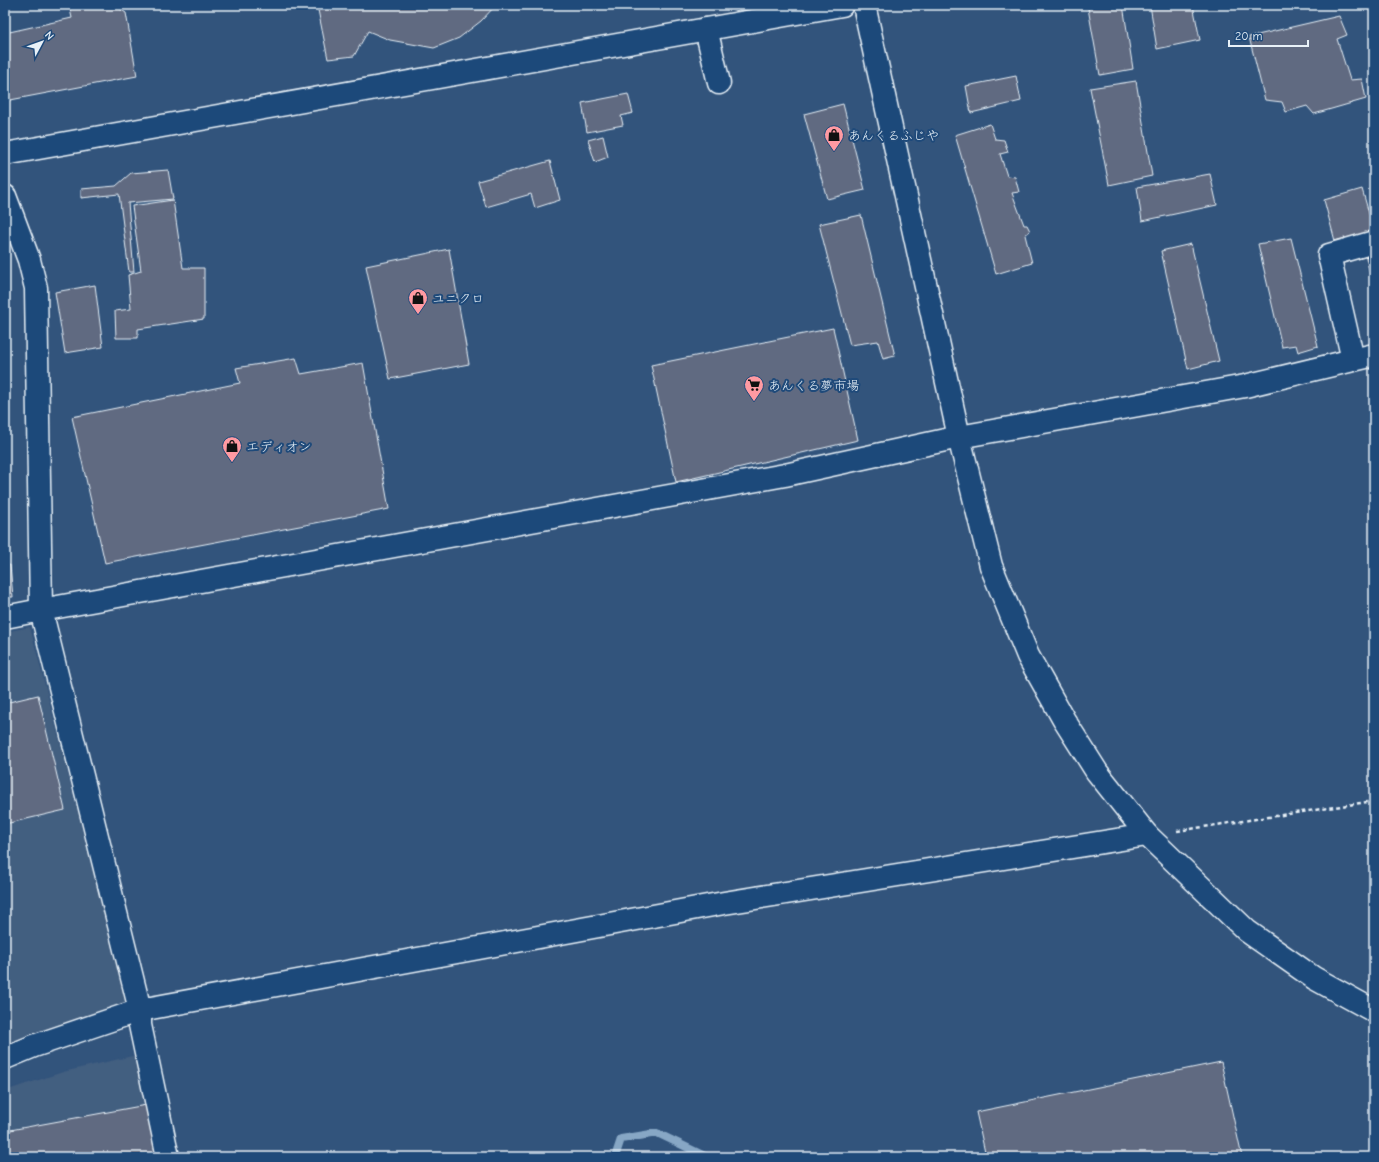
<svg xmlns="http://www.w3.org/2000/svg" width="1379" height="1162" font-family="'Comic Neue','Klee One',sans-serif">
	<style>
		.built { fill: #435e80 }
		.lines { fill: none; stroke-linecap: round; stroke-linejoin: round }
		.stream { stroke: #87a7c5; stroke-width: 8 }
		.building { fill: #606a81; stroke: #e8f1f8 }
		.minor-casing { stroke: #e8f1f8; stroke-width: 25 }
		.path { stroke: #e8f1f8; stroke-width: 2.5; stroke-dasharray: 4 3; stroke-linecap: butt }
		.minor { stroke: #1f4a7a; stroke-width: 22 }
		.labels { text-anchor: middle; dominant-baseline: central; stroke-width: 4; stroke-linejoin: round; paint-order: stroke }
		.poi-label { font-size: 13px; fill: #e8f1f8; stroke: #1f4a7a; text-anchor: start }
	</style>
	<rect width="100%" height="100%" fill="#32547c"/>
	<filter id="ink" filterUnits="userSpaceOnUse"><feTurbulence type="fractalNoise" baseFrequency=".025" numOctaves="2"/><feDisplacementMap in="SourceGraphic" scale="8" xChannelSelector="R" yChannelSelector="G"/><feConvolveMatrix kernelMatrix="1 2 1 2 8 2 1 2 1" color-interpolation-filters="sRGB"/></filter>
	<g filter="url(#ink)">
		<g class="built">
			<polygon points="30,627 128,1004 5,1050 5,632"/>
			<polygon points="141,1054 163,1157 5,1157 5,1091 63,1072"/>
		</g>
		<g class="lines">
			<polyline class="stream" points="615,1157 621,1139 657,1133 707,1157"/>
		</g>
		<g class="building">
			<polygon points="69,5 119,5 120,9 126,13 137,76 5,101 5,33 72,18"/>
			<polygon points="317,5 496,5 481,21 459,38 434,48 390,40 368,31 354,56 328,59"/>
			<polygon points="1102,5 1123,5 1133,69 1100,75 1088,8"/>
			<polygon points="1150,5 1193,5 1200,40 1157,49"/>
			<polygon points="1339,16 1347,35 1337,39 1350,80 1362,79 1366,99 1314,114 1307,106 1286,112 1282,102 1265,100 1249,37"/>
			<polygon points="1016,76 1021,101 971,113 966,86"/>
			<polygon points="1136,81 1152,176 1109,185 1090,88"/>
			<polygon points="628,94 633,113 621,116 623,125 587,132 582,103"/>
			<polygon points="843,104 865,190 827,199 804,114"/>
			<polygon points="990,124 995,139 1004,140 1008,152 1000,154 1007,176 1015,177 1019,192 1012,193 1024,225 1027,225 1030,231 1025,235 1032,263 996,274 955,135"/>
			<polygon points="603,136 608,157 595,162 588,140"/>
			<polygon points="550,161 560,200 535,208 531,194 486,207 478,181"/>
			<polygon points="168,170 173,199 128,203 134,272 129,272 119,194 81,198 81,189 116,186 131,173"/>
			<polygon points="1210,174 1217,205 1142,221 1137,187"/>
			<polygon points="1362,189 1374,231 1335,241 1324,200"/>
			<polygon points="173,200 183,268 204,268 204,319 138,329 138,338 116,338 115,311 131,309 128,275 141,271 132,206"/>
			<polygon points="861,215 895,356 883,359 878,341 850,345 819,224"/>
			<polygon points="1291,238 1318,346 1298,352 1296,345 1282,347 1258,244"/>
			<polygon points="1191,244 1219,361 1188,369 1161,251"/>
			<polygon points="449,249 469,364 390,379 366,266"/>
			<polygon points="1374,256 1374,289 1366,258"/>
			<polygon points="95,285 103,347 65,353 55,292"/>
			<polygon points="833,328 858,440 676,482 651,365"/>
			<polygon points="296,358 301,374 363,363 389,509 105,563 72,417 240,383 236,368"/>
			<polygon points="10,565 13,597 5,597 5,566"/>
			<polygon points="38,695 65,810 5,824 5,703"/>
			<polygon points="1221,1062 1242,1157 986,1157 976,1112"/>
			<polygon points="146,1105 157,1157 5,1157 5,1131"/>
		</g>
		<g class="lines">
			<g class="minor-casing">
				<g id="minor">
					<polyline points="864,5 959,437 991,566 1028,656 1064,720 1097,772 1147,835 1247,931 1314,978 1374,1011"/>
					<polyline points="706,29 719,83"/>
					<polyline points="5,154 842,5"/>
					<polyline points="5,196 29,260 36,288 41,610 785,475 959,437 1245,386 1374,355"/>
					<polyline points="1353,360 1329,255 1374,242"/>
					<polyline points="5,617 41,610 140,1010 140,1025 168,1157"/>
					<polyline points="5,1058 34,1046 140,1010 724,903 1147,835"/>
				</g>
			</g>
			<polyline class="path" points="1177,831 1374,801"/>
			<use href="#minor" class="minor"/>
		</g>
	</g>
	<defs>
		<g id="shop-pin" transform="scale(1)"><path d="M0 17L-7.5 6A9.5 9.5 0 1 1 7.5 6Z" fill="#ff9aa2" stroke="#1f4a7a"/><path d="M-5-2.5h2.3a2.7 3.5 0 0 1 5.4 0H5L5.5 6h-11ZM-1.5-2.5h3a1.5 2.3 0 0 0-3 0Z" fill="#111"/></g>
		<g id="supermarket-pin" transform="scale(1)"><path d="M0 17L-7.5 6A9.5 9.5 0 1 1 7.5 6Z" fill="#ff9aa2" stroke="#1f4a7a"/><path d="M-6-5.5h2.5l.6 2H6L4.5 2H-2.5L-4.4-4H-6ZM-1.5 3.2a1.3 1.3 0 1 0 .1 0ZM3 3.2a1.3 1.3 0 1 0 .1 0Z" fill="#111"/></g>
	</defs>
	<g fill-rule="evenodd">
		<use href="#shop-pin" x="834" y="135"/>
		<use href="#shop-pin" x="418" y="298"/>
		<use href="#supermarket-pin" x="754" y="385"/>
		<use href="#shop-pin" x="232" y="446"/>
	</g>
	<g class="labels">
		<g class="poi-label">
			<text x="848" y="135">あんくるふじや</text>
			<text x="432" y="298">ユニクロ</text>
			<text x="768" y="385">あんくる夢市場</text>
			<text x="246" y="446">エディオン</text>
		</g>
	</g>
	<rect width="1379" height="1162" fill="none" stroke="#1f4a7a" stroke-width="20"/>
	<rect x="10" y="10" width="1359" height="1142" fill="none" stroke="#e8f1f8" stroke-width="1.5" filter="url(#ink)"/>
	<g transform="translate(42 42) rotate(49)" stroke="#1f4a7a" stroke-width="3" paint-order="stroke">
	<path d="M0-3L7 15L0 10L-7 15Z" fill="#e8f1f8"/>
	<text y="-6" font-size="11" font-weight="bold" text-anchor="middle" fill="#e8f1f8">N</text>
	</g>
	<path d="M1229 40v6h79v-6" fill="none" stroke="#e8f1f8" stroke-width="2"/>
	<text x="1235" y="40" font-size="12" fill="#e8f1f8" stroke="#1f4a7a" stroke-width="3" paint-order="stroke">20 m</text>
</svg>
